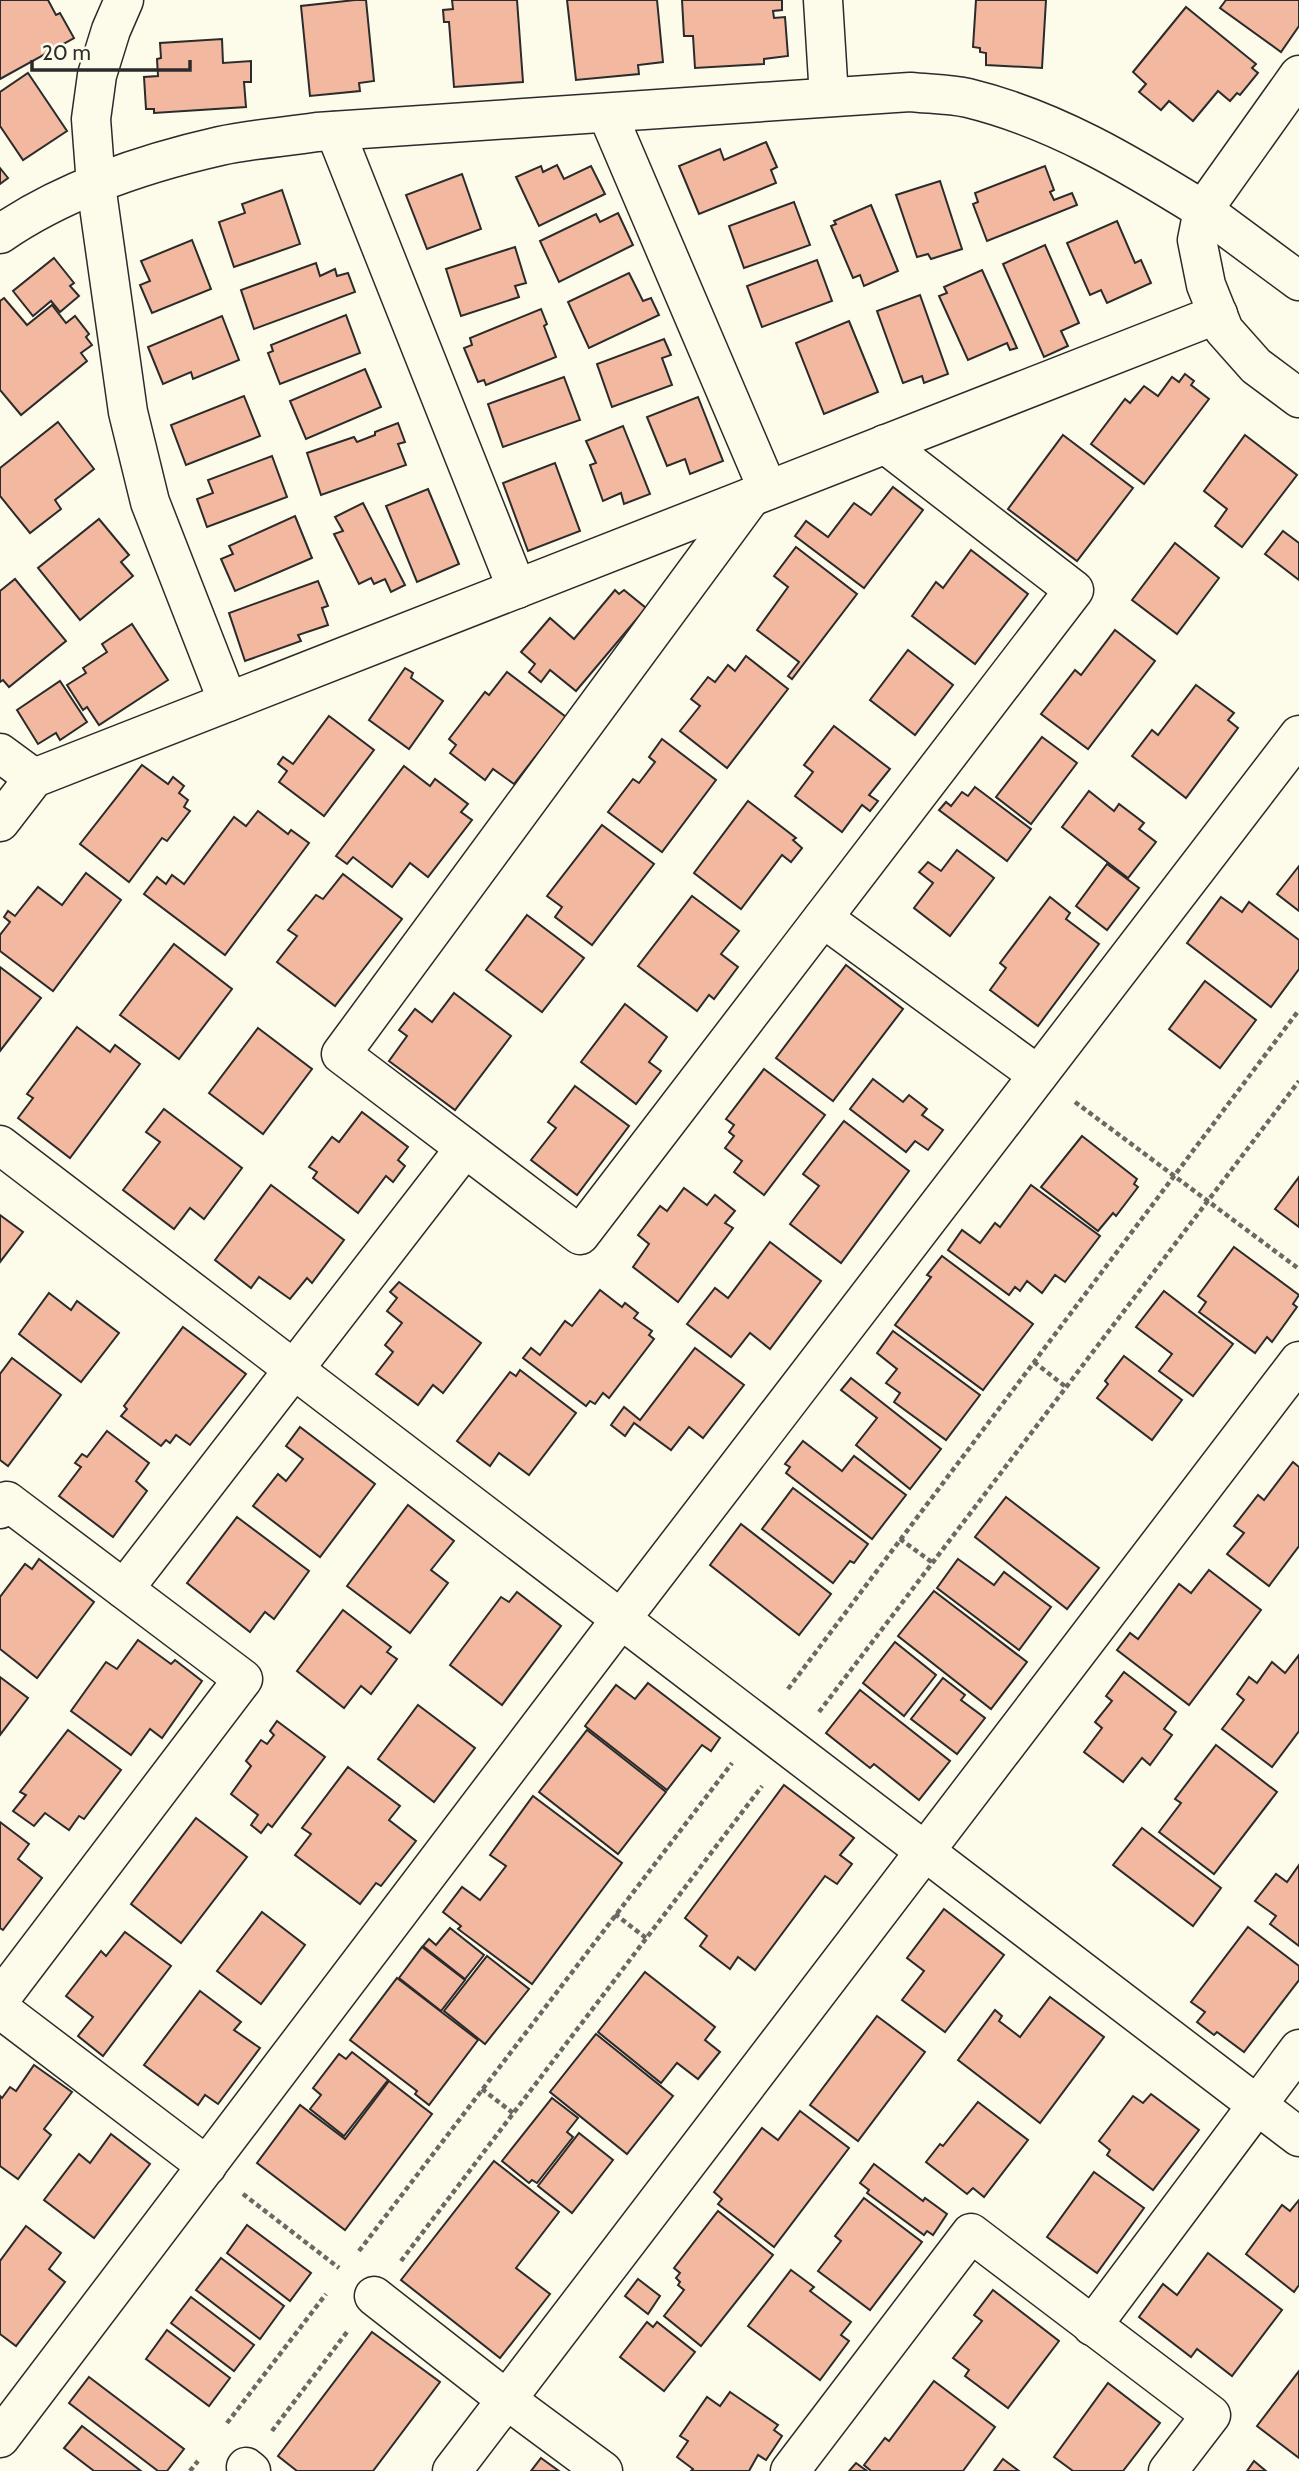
<svg xmlns="http://www.w3.org/2000/svg" width="1299" height="2471" font-family="Cabin,sans-serif">
	<style>
		.building { fill: #f2b8a0; stroke: #2b2b2b; stroke-width: 2 }
		.lines { fill: none; stroke-linecap: round; stroke-linejoin: round }
		.street-casing { stroke: #2b2b2b; stroke-width: 41 }
		.secondary-casing { stroke: #2b2b2b; stroke-width: 41 }
		.path { stroke: #6a6964; stroke-width: 4.5; stroke-dasharray: 5 3.5; stroke-linecap: butt }
		.street { stroke: #fdfbea; stroke-width: 38 }
		.secondary { stroke: #fdfbea; stroke-width: 38 }
	</style>
	<rect width="100%" height="100%" fill="#fdfbea"/>
	<g class="building">
		<polygon points="0,0 48,0 56,15 60,13 74,38 0,79"/>
		<polygon points="355,0 366,0 374,81 359,83 360,91 310,96 301,6"/>
		<polygon points="452,0 517,0 523,82 454,87 449,22 444,22 443,10 453,9"/>
		<polygon points="567,0 657,0 663,62 638,65 639,74 576,80"/>
		<polygon points="682,0 782,0 782,10 773,11 774,18 785,17 788,56 764,59 764,64 695,68 693,36 684,36"/>
		<polygon points="976,0 1046,0 1042,68 986,65 986,53 980,52 980,48 973,47"/>
		<polygon points="1226,0 1299,0 1299,26 1281,52 1220,8"/>
		<polygon points="1186,7 1256,64 1252,68 1258,73 1240,95 1237,93 1230,101 1218,91 1193,121 1169,101 1161,110 1139,92 1146,84 1133,72"/>
		<polygon points="222,39 223,63 251,61 251,82 244,82 246,107 154,113 154,109 146,109 144,77 158,76 157,59 161,58 160,43"/>
		<polygon points="28,73 67,131 23,160 0,126 0,92"/>
		<polygon points="766,142 777,167 771,170 776,183 699,214 679,166 720,149 724,160"/>
		<polygon points="557,165 564,179 591,166 605,194 539,226 516,177 541,166 543,172"/>
		<polygon points="1045,166 1054,190 1050,192 1054,200 1072,193 1077,205 987,241 973,204 978,202 975,193"/>
		<polygon points="0,168 8,178 0,184"/>
		<polygon points="462,174 481,229 427,249 406,195"/>
		<polygon points="940,181 962,249 931,259 928,254 917,257 896,195"/>
		<polygon points="282,190 300,244 234,267 219,222 245,213 242,204"/>
		<polygon points="794,202 810,245 744,268 729,226"/>
		<polygon points="871,205 898,271 864,286 860,275 853,278 831,226 836,224 834,221"/>
		<polygon points="618,213 633,245 559,282 540,241 596,214 600,222"/>
		<polygon points="1117,221 1135,263 1141,260 1151,283 1107,303 1101,290 1090,295 1067,243"/>
		<polygon points="192,240 211,289 152,313 140,285 150,281 141,261"/>
		<polygon points="1045,245 1079,323 1061,331 1068,346 1044,357 1003,264"/>
		<polygon points="515,247 526,283 515,286 519,297 461,316 446,269"/>
		<polygon points="54,258 74,283 70,286 79,296 60,312 51,301 33,316 13,291"/>
		<polygon points="817,260 832,301 762,327 747,286"/>
		<polygon points="316,263 320,276 335,269 337,276 348,273 355,292 254,329 241,290"/>
		<polygon points="982,270 1017,348 1010,350 1007,343 968,360 939,296 947,293 944,287"/>
		<polygon points="629,273 643,301 651,298 659,315 589,348 568,302"/>
		<polygon points="920,295 948,374 924,383 922,376 903,383 877,311"/>
		<polygon points="4,298 27,325 52,305 66,323 75,316 89,334 86,337 92,345 81,353 87,361 21,415 0,390 0,301"/>
		<polygon points="541,309 547,324 544,326 556,357 486,385 484,380 478,382 464,348 472,345 470,338"/>
		<polygon points="346,315 360,353 280,384 268,353 273,351 271,345"/>
		<polygon points="222,316 239,360 193,379 191,372 163,384 148,347"/>
		<polygon points="849,321 878,392 824,414 796,343"/>
		<polygon points="664,339 671,355 662,358 672,385 612,407 597,364"/>
		<polygon points="365,369 381,407 306,439 290,401"/>
		<polygon points="1185,374 1194,381 1191,385 1209,399 1144,484 1091,444 1125,399 1130,403 1144,386 1158,396 1172,377 1179,382"/>
		<polygon points="564,377 580,420 503,447 488,404"/>
		<polygon points="244,396 260,436 186,465 171,425"/>
		<polygon points="698,397 723,461 690,474 685,459 667,466 647,417"/>
		<polygon points="58,422 94,469 55,500 61,509 30,533 0,496 0,468"/>
		<polygon points="398,423 405,442 398,444 406,465 321,495 307,453 354,437 357,442 375,435 375,432"/>
		<polygon points="623,426 650,494 624,504 621,493 603,501 590,465 596,463 586,441"/>
		<polygon points="1063,435 1133,488 1077,561 1008,509"/>
		<polygon points="1245,435 1297,475 1242,547 1215,526 1227,509 1204,491"/>
		<polygon points="272,456 287,497 207,527 197,499 213,493 208,480"/>
		<polygon points="555,463 580,531 528,551 503,483"/>
		<polygon points="893,487 923,510 864,588 795,536 806,521 828,537 854,503 871,515"/>
		<polygon points="428,489 459,564 417,582 386,506"/>
		<polygon points="363,503 405,585 391,592 385,579 374,584 371,578 359,584 334,534 343,531 335,517"/>
		<polygon points="295,516 312,558 235,591 221,559 233,554 229,546"/>
		<polygon points="99,519 129,555 121,562 133,576 80,620 38,568"/>
		<polygon points="1283,531 1299,543 1299,580 1265,554"/>
		<polygon points="1175,543 1219,578 1177,634 1132,600"/>
		<polygon points="796,547 857,594 792,679 788,676 799,662 757,630 788,587 774,576"/>
		<polygon points="971,550 1028,594 975,664 912,616 936,582 943,588"/>
		<polygon points="15,579 66,641 9,687 3,680 0,682 0,591"/>
		<polygon points="318,581 328,606 322,608 328,625 298,635 301,641 245,661 229,613"/>
		<polygon points="615,590 619,594 624,590 646,608 576,691 550,670 541,682 529,672 535,664 521,652 550,618 574,639"/>
		<polygon points="132,624 168,680 99,725 87,707 83,710 67,685 86,673 83,668 107,652 102,644"/>
		<polygon points="1115,630 1155,661 1088,749 1041,714 1075,670 1081,675"/>
		<polygon points="908,650 953,685 915,735 870,700"/>
		<polygon points="746,656 788,689 727,768 680,731 700,706 691,699 708,677 715,682 728,665 735,671"/>
		<polygon points="405,668 413,673 411,678 443,701 409,749 369,720"/>
		<polygon points="507,672 566,717 514,784 493,769 485,780 450,753 456,745 449,739 485,692 489,695"/>
		<polygon points="60,681 87,722 60,740 56,733 38,744 17,710"/>
		<polygon points="1196,685 1234,713 1228,720 1238,728 1186,798 1132,756 1152,730 1158,735"/>
		<polygon points="329,716 374,750 324,816 279,782 287,771 278,764 283,757 293,764"/>
		<polygon points="834,726 890,769 869,795 878,801 870,811 862,805 842,832 795,796 813,772 804,765"/>
		<polygon points="1042,737 1077,763 1031,824 996,797"/>
		<polygon points="662,739 716,780 662,852 608,812 633,779 639,783 655,762 649,757"/>
		<polygon points="142,765 168,784 173,777 184,786 179,793 188,800 184,807 190,811 167,841 162,838 129,882 80,844"/>
		<polygon points="404,766 430,786 435,779 468,804 461,812 472,820 428,877 410,863 392,887 353,857 347,864 336,856"/>
		<polygon points="975,787 1031,829 1007,861 939,810 946,802 951,806 962,792 968,796"/>
		<polygon points="1089,791 1114,811 1119,804 1144,823 1139,829 1156,842 1128,878 1062,827"/>
		<polygon points="748,801 796,838 793,840 802,848 791,862 782,855 741,909 694,873"/>
		<polygon points="258,811 288,834 291,830 309,843 225,955 144,894 157,877 166,884 172,875 184,884 234,817 246,826"/>
		<polygon points="602,825 654,864 592,945 555,917 562,907 547,896"/>
		<polygon points="957,850 994,878 950,936 914,908 933,883 919,872 928,862 941,871"/>
		<polygon points="1107,864 1139,888 1107,930 1076,906"/>
		<polygon points="1299,866 1299,911 1277,894"/>
		<polygon points="86,873 121,900 53,991 0,951 0,935 10,922 4,917 8,911 15,916 38,887 62,905"/>
		<polygon points="343,874 402,919 335,1006 277,962 297,936 288,930 316,895 323,899"/>
		<polygon points="692,896 739,931 721,954 738,967 714,999 709,995 697,1011 638,966"/>
		<polygon points="1050,897 1070,913 1066,919 1099,944 1038,1026 990,990 1006,968 1000,963"/>
		<polygon points="1221,897 1242,912 1249,902 1299,940 1299,969 1271,1007 1187,943"/>
		<polygon points="527,915 584,958 542,1012 486,970"/>
		<polygon points="174,944 232,989 179,1059 120,1015"/>
		<polygon points="846,965 903,1009 833,1101 776,1058"/>
		<polygon points="0,967 41,998 0,1051"/>
		<polygon points="1205,981 1256,1020 1220,1068 1169,1029"/>
		<polygon points="454,993 511,1036 455,1110 389,1061 407,1036 399,1030 415,1009 432,1022"/>
		<polygon points="625,1004 667,1037 649,1062 661,1071 636,1104 581,1062"/>
		<polygon points="77,1027 110,1052 115,1045 140,1064 70,1158 18,1118 33,1098 27,1094"/>
		<polygon points="258,1028 312,1069 263,1134 209,1093"/>
		<polygon points="764,1069 825,1115 764,1195 734,1172 742,1161 725,1148 734,1136 729,1132 734,1125 726,1119"/>
		<polygon points="873,1079 903,1102 909,1095 927,1109 922,1115 943,1130 928,1150 915,1141 906,1152 850,1109"/>
		<polygon points="575,1086 629,1126 577,1195 531,1160 556,1128 548,1122"/>
		<polygon points="164,1109 242,1168 204,1219 190,1208 174,1229 123,1190 160,1142 146,1132"/>
		<polygon points="362,1112 408,1147 398,1160 405,1166 393,1182 386,1176 358,1213 313,1178 317,1172 309,1167 332,1137 339,1142"/>
		<polygon points="844,1121 909,1171 841,1263 790,1224 819,1186 803,1174"/>
		<polygon points="1082,1136 1137,1179 1134,1184 1138,1187 1116,1216 1113,1213 1098,1231 1041,1187"/>
		<polygon points="1299,1177 1299,1227 1275,1209"/>
		<polygon points="271,1185 344,1240 312,1283 307,1278 290,1299 259,1277 251,1288 215,1260"/>
		<polygon points="1031,1185 1100,1236 1065,1282 1055,1275 1042,1293 1027,1281 1020,1291 1015,1287 1009,1295 948,1250 962,1230 980,1243 995,1223 1000,1227"/>
		<polygon points="684,1188 707,1205 715,1195 735,1211 725,1223 733,1228 678,1302 633,1267 649,1244 638,1235 660,1206 667,1211"/>
		<polygon points="0,1215 23,1232 0,1262"/>
		<polygon points="770,1242 821,1281 770,1349 750,1333 731,1357 687,1324 715,1288 728,1298"/>
		<polygon points="1234,1247 1299,1295 1293,1304 1297,1307 1272,1342 1267,1337 1255,1353 1199,1312 1206,1302 1198,1296"/>
		<polygon points="942,1256 1033,1324 983,1390 895,1325 931,1277 927,1275"/>
		<polygon points="399,1282 481,1343 443,1393 433,1385 418,1405 376,1374 393,1352 385,1345 402,1323 387,1311 397,1298 390,1292"/>
		<polygon points="600,1290 622,1307 625,1303 638,1313 634,1318 652,1331 649,1335 654,1339 609,1398 603,1393 595,1404 590,1401 586,1406 523,1358 531,1348 540,1355 565,1321 572,1326"/>
		<polygon points="1164,1291 1233,1344 1193,1396 1159,1371 1172,1354 1136,1327"/>
		<polygon points="49,1293 71,1310 77,1301 119,1333 81,1382 19,1334"/>
		<polygon points="183,1327 246,1374 190,1445 176,1435 170,1443 166,1440 161,1446 121,1416 127,1409 124,1406"/>
		<polygon points="893,1331 980,1395 946,1440 894,1402 900,1393 886,1383 897,1369 877,1353"/>
		<polygon points="695,1348 744,1385 703,1438 689,1427 671,1450 634,1423 625,1436 611,1425 624,1407 640,1420"/>
		<polygon points="1124,1356 1182,1400 1152,1440 1097,1398 1108,1384 1105,1381"/>
		<polygon points="12,1358 61,1395 8,1466 0,1460 0,1374"/>
		<polygon points="520,1370 576,1413 529,1475 499,1453 490,1466 457,1441 510,1372 516,1376"/>
		<polygon points="851,1378 941,1449 910,1489 856,1445 877,1418 841,1390"/>
		<polygon points="300,1427 375,1484 320,1557 253,1506 278,1474 286,1481 303,1459 286,1446"/>
		<polygon points="107,1431 149,1463 136,1481 147,1491 113,1537 59,1496 81,1467 75,1463 82,1454 87,1457"/>
		<polygon points="803,1441 842,1471 854,1456 906,1495 872,1539 786,1473 790,1467 785,1464"/>
		<polygon points="1293,1462 1299,1467 1299,1546 1269,1586 1227,1554 1244,1533 1234,1526 1258,1495 1264,1500"/>
		<polygon points="793,1488 868,1544 854,1563 850,1561 833,1583 762,1529"/>
		<polygon points="1006,1497 1099,1568 1067,1609 975,1537"/>
		<polygon points="408,1505 454,1541 431,1570 448,1583 410,1633 347,1586"/>
		<polygon points="237,1517 309,1571 274,1619 265,1612 250,1632 187,1583"/>
		<polygon points="741,1524 831,1594 799,1635 710,1565"/>
		<polygon points="39,1559 94,1602 37,1678 0,1649 0,1597 25,1564 32,1569"/>
		<polygon points="958,1559 994,1585 1004,1572 1051,1607 1019,1650 937,1588"/>
		<polygon points="1209,1570 1261,1610 1189,1705 1117,1650 1130,1633 1138,1639 1179,1584 1191,1593"/>
		<polygon points="934,1591 1027,1662 991,1709 898,1636"/>
		<polygon points="517,1592 561,1626 502,1705 450,1665 501,1597 509,1602"/>
		<polygon points="343,1610 391,1647 387,1652 397,1659 371,1694 361,1686 344,1708 297,1671"/>
		<polygon points="138,1640 171,1664 175,1660 202,1681 162,1738 150,1729 131,1755 71,1711 106,1662 117,1669"/>
		<polygon points="895,1642 936,1675 904,1716 863,1683"/>
		<polygon points="1299,1655 1299,1731 1272,1767 1222,1729 1244,1700 1237,1694 1249,1677 1257,1683 1272,1662 1285,1673"/>
		<polygon points="1124,1672 1176,1712 1164,1729 1172,1735 1150,1765 1142,1758 1123,1782 1084,1752 1102,1728 1095,1722 1112,1701 1106,1696"/>
		<polygon points="0,1677 28,1698 0,1735"/>
		<polygon points="943,1678 965,1695 961,1700 985,1718 957,1754 911,1719"/>
		<polygon points="648,1683 720,1738 711,1751 702,1745 667,1790 585,1726 616,1685 635,1699"/>
		<polygon points="860,1690 950,1761 919,1800 874,1764 870,1768 826,1733"/>
		<polygon points="418,1705 475,1748 434,1802 378,1759"/>
		<polygon points="277,1721 325,1757 272,1827 268,1824 261,1833 251,1825 258,1815 231,1794 251,1766 246,1761 261,1740 267,1744 274,1735 270,1731"/>
		<polygon points="68,1730 121,1770 84,1819 79,1816 69,1830 45,1813 34,1826 13,1811 26,1795 20,1792"/>
		<polygon points="587,1730 666,1792 618,1854 539,1792"/>
		<polygon points="1216,1745 1277,1792 1214,1874 1159,1832 1181,1803 1175,1799"/>
		<polygon points="348,1767 400,1806 389,1820 416,1841 381,1886 376,1883 360,1904 295,1855 311,1834 302,1828"/>
		<polygon points="784,1785 854,1838 840,1855 852,1864 837,1884 825,1876 755,1970 738,1957 730,1969 700,1946 707,1936 685,1918"/>
		<polygon points="533,1796 622,1863 532,1984 458,1929 461,1926 443,1912 462,1887 480,1900 506,1866 490,1855"/>
		<polygon points="196,1818 247,1857 181,1943 131,1904"/>
		<polygon points="0,1822 29,1844 18,1859 42,1878 3,1930 0,1928"/>
		<polygon points="1142,1828 1221,1888 1193,1926 1113,1865"/>
		<polygon points="1299,1865 1299,1946 1270,1924 1276,1916 1255,1901 1276,1874 1287,1882"/>
		<polygon points="944,1909 1004,1955 945,2032 902,2000 924,1971 907,1958"/>
		<polygon points="262,1912 305,1945 261,2004 217,1971"/>
		<polygon points="1248,1927 1299,1966 1299,1980 1244,2052 1217,2032 1214,2035 1197,2022 1205,2012 1191,2002"/>
		<polygon points="450,1928 484,1955 465,1979 423,1946 429,1939 436,1945"/>
		<polygon points="125,1932 171,1966 103,2056 78,2036 93,2017 66,1996 101,1951 106,1956"/>
		<polygon points="422,1947 465,1980 441,2011 399,1978"/>
		<polygon points="487,1956 529,1989 485,2044 444,2011"/>
		<polygon points="645,1972 715,2027 705,2040 720,2052 698,2079 677,2063 661,2083 598,2032"/>
		<polygon points="397,1978 478,2040 429,2105 415,2094 417,2091 350,2040"/>
		<polygon points="200,1991 241,2022 234,2030 260,2048 218,2104 205,2095 198,2105 144,2065"/>
		<polygon points="1050,1997 1104,2037 1040,2123 958,2060 995,2010 1002,2016 999,2021 1020,2037"/>
		<polygon points="877,2016 925,2052 858,2141 810,2105"/>
		<polygon points="596,2034 673,2096 627,2154 550,2092"/>
		<polygon points="352,2052 388,2080 344,2136 310,2109 321,2095 313,2088 339,2054 346,2059"/>
		<polygon points="34,2065 72,2092 44,2129 51,2135 18,2179 0,2166 0,2096 2,2098 10,2087 16,2091"/>
		<polygon points="389,2081 432,2114 345,2230 257,2163 300,2105 345,2139"/>
		<polygon points="1151,2094 1199,2130 1153,2190 1107,2155 1110,2150 1099,2141 1133,2096 1143,2103"/>
		<polygon points="552,2098 578,2118 567,2132 573,2137 537,2183 532,2180 529,2183 502,2161"/>
		<polygon points="978,2102 1028,2140 984,2197 973,2188 967,2194 926,2162 940,2144 943,2146"/>
		<polygon points="800,2111 849,2148 774,2247 718,2204 722,2199 714,2192 762,2128 778,2140"/>
		<polygon points="579,2133 613,2160 572,2213 538,2186"/>
		<polygon points="111,2134 150,2164 94,2238 44,2200 79,2154 90,2163"/>
		<polygon points="494,2161 559,2212 516,2268 550,2294 500,2358 401,2280"/>
		<polygon points="874,2164 923,2201 925,2198 947,2214 933,2235 927,2231 924,2235 867,2193 869,2190 860,2183"/>
		<polygon points="1094,2172 1144,2208 1097,2273 1047,2237"/>
		<polygon points="864,2198 922,2242 870,2310 818,2271 841,2241 835,2236"/>
		<polygon points="1299,2200 1299,2285 1294,2292 1246,2254 1282,2205 1290,2211"/>
		<polygon points="718,2211 773,2255 701,2346 664,2316 684,2290 678,2285 680,2282 676,2278 680,2273 674,2268"/>
		<polygon points="247,2225 311,2273 290,2301 227,2253"/>
		<polygon points="26,2226 61,2253 49,2269 65,2282 16,2346 0,2334 0,2261"/>
		<polygon points="1208,2253 1282,2310 1232,2376 1197,2349 1191,2357 1139,2317 1163,2284 1177,2295"/>
		<polygon points="221,2258 284,2306 260,2339 196,2290"/>
		<polygon points="791,2270 814,2287 810,2291 851,2322 841,2335 849,2341 820,2380 748,2326"/>
		<polygon points="638,2279 660,2296 648,2314 625,2296"/>
		<polygon points="993,2290 1059,2341 1008,2408 965,2376 969,2370 953,2358 982,2321 974,2315"/>
		<polygon points="191,2297 254,2345 234,2371 171,2323"/>
		<polygon points="647,2322 653,2327 657,2322 695,2352 664,2391 620,2357"/>
		<polygon points="167,2330 230,2378 209,2406 146,2359"/>
		<polygon points="372,2332 440,2382 373,2471 297,2471 278,2456"/>
		<polygon points="1299,2371 1299,2458 1257,2426"/>
		<polygon points="89,2377 184,2449 167,2471 158,2471 69,2403"/>
		<polygon points="934,2381 995,2427 963,2471 871,2471 864,2465 885,2438 889,2441"/>
		<polygon points="1108,2383 1160,2423 1123,2471 1073,2471 1054,2457"/>
		<polygon points="730,2392 778,2425 774,2430 782,2436 766,2460 758,2455 749,2471 691,2471 693,2469 677,2457 688,2441 680,2436 707,2397 720,2406"/>
		<polygon points="82,2426 141,2471 94,2471 64,2448"/>
		<polygon points="541,2458 559,2471 531,2471"/>
		<polygon points="1003,2459 1019,2471 994,2471"/>
		<polygon points="1254,2461 1266,2471 1247,2471"/>
		<polygon points="856,2463 867,2471 849,2471"/>
	</g>
	<g class="lines">
		<g class="street-casing">
			<g id="street">
				<polyline points="124,0 111,30 97,75 91,119 96,185 128,412 150,502 228,702"/>
				<polyline points="823,0 829,97"/>
				<polyline points="1299,75 1203,210 1197,240 1206,285 1224,330 1256,366 1299,398"/>
				<polyline points="607,113 768,490"/>
				<polyline points="335,131 517,589"/>
				<polyline points="1203,210 1299,281"/>
				<polyline points="751,497 341,1054 580,1235 1074,590 885,444"/>
				<polyline points="0,753 34,778"/>
				<polyline points="0,822 34,778 1218,314"/>
				<polyline points="823,918 1038,1075"/>
				<polyline points="0,1509 7,1501 243,1679 0,1999"/>
				<polyline points="124,1589 465,1148"/>
				<polyline points="0,2009 207,2166"/>
				<polyline points="374,2296 507,2400 603,2471"/>
				<polyline points="1092,2326 1299,2049"/>
				<polyline points="0,2438 621,1619 1299,735"/>
				<polyline points="246,2467 251,2471"/>
				<polyline points="452,2471 1299,1361"/>
				<polyline points="790,2471 971,2233 1211,2415 1168,2471"/>
			</g>
		</g>
		<g class="secondary-casing">
			<g id="secondary">
				<path d="M0,234C64,190 145,163 220,146C251,139 285,137 317,132L910,92C929,94 950,94 968,98C1054,119 1129,164 1203,210"/>
				<polyline points="0,1145 1299,2137"/>
			</g>
		</g>
		<g class="path">
			<polyline points="1075,1102 1299,1269"/>
			<polyline points="1034,1362 1066,1387"/>
			<polyline points="900,1539 933,1563"/>
			<polyline points="788,1689 1299,1010"/>
			<polyline points="819,1712 1299,1081"/>
			<polyline points="615,1914 646,1938"/>
			<polyline points="482,2089 513,2113"/>
			<polyline points="243,2194 339,2268"/>
			<polyline points="359,2251 732,1763"/>
			<polyline points="401,2261 762,1786"/>
			<polyline points="227,2423 326,2294"/>
			<polyline points="272,2431 347,2332"/>
			<polyline points="190,2471 198,2461"/>
		</g>
		<use href="#street" class="street"/>
		<use href="#secondary" class="secondary"/>
	</g>
	<path d="M32 60v10h158v-10" fill="none" stroke="#2b2b2b" stroke-width="3.5"/>
	<text x="42" y="60" font-size="21" fill="#2b2b2b" stroke="#fdfbea" stroke-width="5" paint-order="stroke">20 m</text>
</svg>
